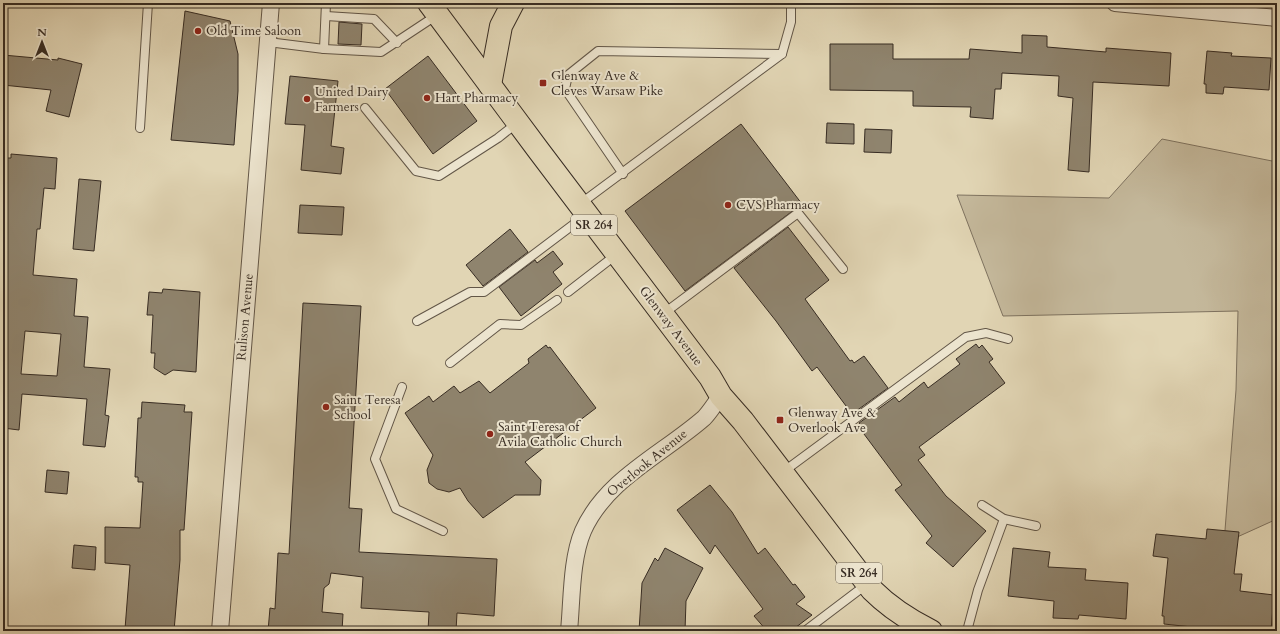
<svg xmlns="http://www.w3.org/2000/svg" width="1280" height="634" font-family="Cardo,serif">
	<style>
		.green { fill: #c4b89b; stroke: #7e725f }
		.building { fill: #8f846e; stroke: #372c23; fill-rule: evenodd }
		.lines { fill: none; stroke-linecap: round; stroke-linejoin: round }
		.lane-casing { stroke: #625647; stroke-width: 10 }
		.street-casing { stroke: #625647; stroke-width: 18 }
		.primary-casing { stroke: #372c23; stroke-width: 24 }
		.lane { stroke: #ece4ce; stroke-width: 8 }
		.street { stroke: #ece4ce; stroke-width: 16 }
		.primary { stroke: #e1d5b4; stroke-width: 22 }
		.poi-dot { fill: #8f2418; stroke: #ece4ce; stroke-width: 1.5 }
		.labels { text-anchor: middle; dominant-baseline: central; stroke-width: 4; stroke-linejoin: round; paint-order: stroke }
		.shield { fill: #ece4ce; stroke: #6d6356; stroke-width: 1 }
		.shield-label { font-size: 12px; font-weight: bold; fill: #372c23 }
		.poi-label { font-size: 13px; fill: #372c23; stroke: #ece4ce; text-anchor: start }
		.street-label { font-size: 13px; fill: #372c23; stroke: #ece4ce }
	</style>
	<rect width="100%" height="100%" fill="#e1d5b4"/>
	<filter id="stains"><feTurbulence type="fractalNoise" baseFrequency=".005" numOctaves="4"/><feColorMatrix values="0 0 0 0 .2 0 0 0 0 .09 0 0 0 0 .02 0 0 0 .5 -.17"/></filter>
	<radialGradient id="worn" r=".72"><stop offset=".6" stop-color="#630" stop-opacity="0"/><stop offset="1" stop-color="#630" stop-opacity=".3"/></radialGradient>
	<polygon class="green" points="1162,139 1277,162 1277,519 1224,543 1236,390 1238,311 1003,316 957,195 1109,198"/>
	<g class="building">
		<polygon points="185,11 230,21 238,54 238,91 234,145 171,140"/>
		<polygon points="339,22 362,24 361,45 338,44"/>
		<polygon points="1022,35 1047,36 1047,47 1106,52 1106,48 1171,53 1169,86 1093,82 1089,172 1068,170 1073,98 1058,96 1059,76 1002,73 1001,89 995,89 993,119 970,117 971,107 913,106 913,91 830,90 830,44 893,44 893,59 969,59 970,49 1022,53"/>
		<polygon points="1207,51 1232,53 1231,56 1271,58 1269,90 1224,87 1223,94 1206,93 1206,84 1204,84"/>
		<polygon points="3,55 58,60 58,58 82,64 69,117 46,111 51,90 3,85"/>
		<polygon points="428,56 477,121 433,154 385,89"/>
		<polygon points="290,76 338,81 331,146 344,148 341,174 301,170 305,125 285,124"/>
		<polygon points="827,123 854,124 854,144 826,143"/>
		<polygon points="741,124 802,204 685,291 625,211"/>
		<polygon points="865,129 892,130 891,153 864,152"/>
		<path d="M11,154L57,158L55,189L44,188L40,229H37L33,275L77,279L74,316L88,317L84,367L110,369L105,415L109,416L105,447L83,445L87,399L22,394L19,430L3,428V188L5,158H11ZM25,331L61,334L57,376L21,374Z"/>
		<polygon points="79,179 101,181 94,251 73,249"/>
		<polygon points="300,205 344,207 342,235 298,233"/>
		<polygon points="788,227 829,280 805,299 850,361 852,360 854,363 864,356 888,388 852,414 817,367 812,371 776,321 734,268"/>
		<polygon points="510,229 528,252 483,286 466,265"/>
		<polygon points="553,251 563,264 553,272 562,284 521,316 499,287 535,260 537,263"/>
		<polygon points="163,289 200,292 196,372 173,370 165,375 154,368 155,353 151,353 153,315 147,315 149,292 162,293"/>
		<polygon points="303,303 361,306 349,508 362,509 359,552 497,559 494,616 457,613 456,631 428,631 429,612 361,608 363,577 331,573 329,584 324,588 322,612 343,614 342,631 268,631 270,608 275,609 278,553 289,554"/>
		<polygon points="976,344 979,348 982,345 993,359 989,362 1005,383 919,447 925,455 918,460 946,496 986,531 953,567 926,543 932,536 895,490 902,485 861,430 863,429 859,423 895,397 899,402 924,382 928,388 960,364 956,359"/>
		<polygon points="546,345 548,348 550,347 596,408 525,462 541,480 540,495 515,495 483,518 468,501 460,488 449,492 437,489 429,483 427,470 433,455 405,413 429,396 433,402 454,386 460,393 479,381 490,393 529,363 528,359"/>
		<polygon points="142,402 185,405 184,412 192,412 184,530 180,530 180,560 174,631 125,629 130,565 105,563 105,527 140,528 143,482 138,482 138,477 135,477 138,418 141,418"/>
		<polygon points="47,470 69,472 67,494 45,492"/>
		<polygon points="710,485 732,512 758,554 765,548 793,585 795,584 805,597 796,604 812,615 791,631 767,631 754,616 763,609 715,545 710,554 677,510"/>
		<polygon points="1207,529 1239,532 1234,574 1242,574 1240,591 1274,595 1271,631 1230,631 1164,624 1164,616 1162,616 1168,558 1153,556 1156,534 1206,539"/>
		<polygon points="74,545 96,547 95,570 72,568"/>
		<polygon points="665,548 703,568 686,601 685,631 639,631 642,583 655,558 658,561"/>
		<polygon points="1013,548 1050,552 1048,567 1086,569 1085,580 1128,583 1126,619 1079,615 1078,619 1053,618 1054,601 1008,596"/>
	</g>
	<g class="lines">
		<g class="lane-casing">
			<g id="lane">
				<polyline points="326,16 374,19 397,43"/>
				<polyline points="268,42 324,49 381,52 437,15"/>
				<polyline points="324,49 326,3"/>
				<polyline points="365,108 416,171 439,176 498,138 517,123"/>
				<polyline points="140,128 148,3"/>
				<polyline points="623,174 565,89 568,75 598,51 782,54"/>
				<polyline points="580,204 782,54 791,22 791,3"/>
				<polyline points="568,292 617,254"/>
				<polyline points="663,314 798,213 843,269"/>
				<polyline points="417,321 470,292 484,292 586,215"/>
				<polyline points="450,363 500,324 521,325 557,300"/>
				<polyline points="402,387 375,459 396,509 443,531"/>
				<polyline points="783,472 966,337 986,333 1008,339"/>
				<polyline points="982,505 1004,519 1036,526"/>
				<polyline points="805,631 867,584"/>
				<polyline points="967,631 978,590 1004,519"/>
			</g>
		</g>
		<g class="street-casing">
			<g id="street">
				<polyline points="1115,3 1277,18"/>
				<polyline points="220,631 271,3"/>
				<path d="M569,631C572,601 571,559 583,531C606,479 663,454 704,418C710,412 715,403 721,396"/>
			</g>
		</g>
		<g class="primary-casing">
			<g id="primary">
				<path d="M429,3L539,151L710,377L721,396L743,421L872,590C890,608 909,620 931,631"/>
				<polyline points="490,85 501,26 513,3"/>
			</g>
		</g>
		<use href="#lane" class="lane"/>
		<use href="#street" class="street"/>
		<use href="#primary" class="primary"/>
	</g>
	<g class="poi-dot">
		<circle cx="198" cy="31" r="4"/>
		<rect x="539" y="79" width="8" height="8" rx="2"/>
		<circle cx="427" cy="98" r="4"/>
		<circle cx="307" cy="99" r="4"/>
		<circle cx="728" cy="205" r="4"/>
		<circle cx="326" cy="407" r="4"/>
		<rect x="776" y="416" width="8" height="8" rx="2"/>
		<circle cx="490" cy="434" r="4"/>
	</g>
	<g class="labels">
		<g class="shield">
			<rect x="571" y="215" width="46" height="20" rx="3"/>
			<rect x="836" y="563" width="46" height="20" rx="3"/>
		</g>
		<g class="shield-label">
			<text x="594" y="225">SR 264</text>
			<text x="859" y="573">SR 264</text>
		</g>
		<g class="poi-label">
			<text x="206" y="31">Old Time Saloon</text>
			<text x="551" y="76">Glenway Ave &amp;<tspan x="551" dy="15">Cleves Warsaw Pike</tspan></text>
			<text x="315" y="92">United Dairy<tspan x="315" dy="15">Farmers</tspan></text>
			<text x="435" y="98">Hart Pharmacy</text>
			<text x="736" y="205">CVS Pharmacy</text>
			<text x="334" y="400">Saint Teresa<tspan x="334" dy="15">School</tspan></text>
			<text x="788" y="413">Glenway Ave &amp;<tspan x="788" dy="15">Overlook Ave</tspan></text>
			<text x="498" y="427">Saint Teresa of<tspan x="498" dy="15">Avila Catholic Church</tspan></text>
		</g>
		<g class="street-label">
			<text transform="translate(245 317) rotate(-85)">Rulison Avenue</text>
			<text transform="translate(671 326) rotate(53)">Glenway Avenue</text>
			<text transform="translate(647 463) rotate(-39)">Overlook Avenue</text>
		</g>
	</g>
	<rect width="1280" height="634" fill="none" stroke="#e1d5b4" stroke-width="16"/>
	<rect x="4" y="4" width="1272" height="626" fill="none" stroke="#372c23" stroke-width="2"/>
	<rect x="8" y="8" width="1264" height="618" fill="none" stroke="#372c23"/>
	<g transform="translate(42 42)" stroke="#ece4ce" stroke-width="3" paint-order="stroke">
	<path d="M0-3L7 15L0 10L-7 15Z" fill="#372c23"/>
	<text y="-6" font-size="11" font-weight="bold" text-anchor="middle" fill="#372c23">N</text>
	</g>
	<rect width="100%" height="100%" filter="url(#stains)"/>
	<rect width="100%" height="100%" fill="url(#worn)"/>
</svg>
